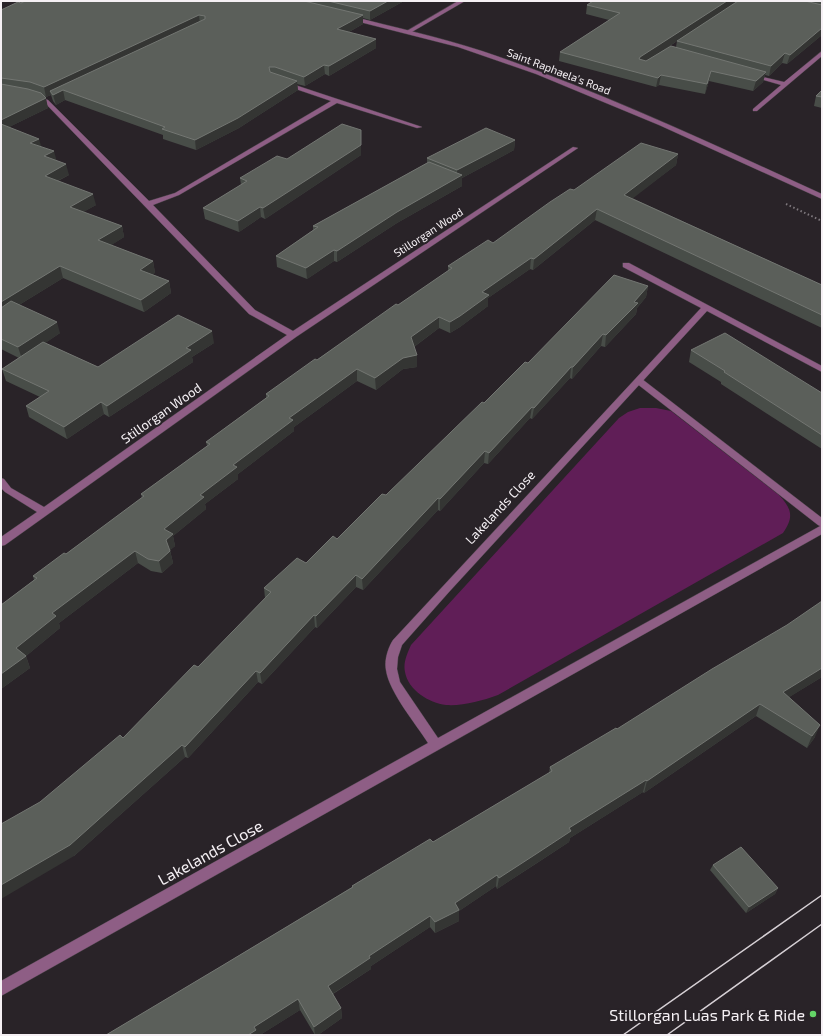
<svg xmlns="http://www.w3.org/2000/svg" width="823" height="1036" font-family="'Exo 2',sans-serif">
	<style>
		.green { fill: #601e57 }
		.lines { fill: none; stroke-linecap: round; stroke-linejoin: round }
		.service-casing { stroke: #464045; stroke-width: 1 }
		.minor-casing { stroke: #464045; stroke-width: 1 }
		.tertiary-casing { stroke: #464045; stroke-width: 1 }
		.path { stroke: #7f797e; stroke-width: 2; stroke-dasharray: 1.5 2.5; stroke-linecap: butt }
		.service { fill: #8e5e85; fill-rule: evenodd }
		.minor { fill: #8e5e85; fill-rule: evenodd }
		.tertiary { fill: #8e5e85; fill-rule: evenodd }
		.tram { stroke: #d6d0d5; stroke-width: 1.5 }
		.wall { fill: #484d48; fill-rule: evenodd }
		.shaded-wall { fill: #343533 }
		.building { fill: #5b5f5a; stroke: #737672 }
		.poi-dot { fill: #64d467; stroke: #292328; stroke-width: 1.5 }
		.labels { text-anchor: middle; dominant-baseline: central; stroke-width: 4; stroke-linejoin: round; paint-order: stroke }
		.far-street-label { font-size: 11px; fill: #f5f0f4; stroke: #292328 }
		.street-label { font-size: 13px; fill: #f5f0f4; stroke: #292328 }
		.near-street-label { font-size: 16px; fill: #f5f0f4; stroke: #292328 }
		.near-poi-label { font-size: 16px; fill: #f5f0f4; stroke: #292328; text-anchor: end }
	</style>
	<rect width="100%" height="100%" fill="#292328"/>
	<path class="green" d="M640,408H656L671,411L779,495C792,509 794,517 783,533L498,695C481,701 464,706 446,705C429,703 408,690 405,672C403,663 407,654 411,645L619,418L628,412Z"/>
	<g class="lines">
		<g class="service-casing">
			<polygon id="service" points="639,378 642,379 822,518 822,527 818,525 636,383 635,381 636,379"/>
		</g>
		<g class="minor-casing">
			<g id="minor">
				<polygon points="458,1 465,1 410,33 405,32"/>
				<polygon points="822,51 822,56 757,111 753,111 753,109 781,85 750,76 750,74 784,82"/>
				<polygon points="286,82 422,127 417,128 337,103 179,195 153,205 255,310 293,331 573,147 578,148 296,337 5,545 1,546 1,537 37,512 5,492 1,488 1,478 4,479 11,488 44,507 287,335 249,314 44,102 31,96 34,94 48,100 149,201 175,193 331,101 284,85 283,84"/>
				<path d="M623,263H629L822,366V372L707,311L449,592L402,645L398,657L397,669L400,682L438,738L822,525V534L1,996V981L428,743C416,724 389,692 386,670C384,660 388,648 393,640L701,308L623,267Z"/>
			</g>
		</g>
		<g class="tertiary-casing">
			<path id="tertiary" d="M350,16C394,27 439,37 482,51C599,90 710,143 822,194V199L659,125L536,74L458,47L348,19V17Z"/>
		</g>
		<polyline class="path" points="786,204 822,221"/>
		<use href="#service" class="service"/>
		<use href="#minor" class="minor"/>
		<use href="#tertiary" class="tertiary"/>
		<g class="tram">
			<polyline points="623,1035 822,895"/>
			<polyline points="667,1035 822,924"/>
		</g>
	</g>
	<g class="wall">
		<polygon points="25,1 404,1 370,20 363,18 363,24 349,32 376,48 329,76 325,74 305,86 297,84 298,90 239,128 196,150 163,139 163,135 65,100 56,105 53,101 51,95 46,97 44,96 48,108 9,127 41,147 56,161 69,175 58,181 96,205 83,212 122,226 124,237 111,245 153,261 155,273 152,274 169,281 171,293 144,312 63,278 19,305 60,333 45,343 98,367 214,343 192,357 193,362 109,417 104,414 67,439 29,417 26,406 40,397 6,381 2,369 19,358 1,349 1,10"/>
		<path d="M593,1H735L734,4L738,1H822V35L787,64L782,63L769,76L765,75L763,82L753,91L709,81L705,94L659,85L656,87L559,61L560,52L609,20L586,14L587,5ZM677,41L676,47L663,51Z"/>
		<polygon points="822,90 822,108 814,106 816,96"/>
		<polygon points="361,140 361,155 265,219 261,217 239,232 205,219 203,208 241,185 240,178 287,159"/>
		<polygon points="515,140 514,150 462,178 462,186 397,223 337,262 334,261 307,279 277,267 276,256 313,230 313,226 427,163 427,158"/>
		<polygon points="678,154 676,165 632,198 822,285 822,328 595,220 533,270 530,269 488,298 488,306 460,327 450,333 439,328 414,347 417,367 403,369 376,390 357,381 294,427 294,431 238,474 238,479 205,504 206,509 173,536 175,546 170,550 173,563 162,573 151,571 138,563 59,623 60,628 26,656 30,668 1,689 1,605 34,580 33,576 66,554 142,498 141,494 207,446 206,442 266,398 266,394 398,305 448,271 448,266 493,243 574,190"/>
		<polygon points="648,286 646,297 637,308 636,314 605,347 601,346 572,379 570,378 532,419 530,418 488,464 484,463 440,511 438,510 363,590 356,587 317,628 315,627 262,684 258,682 188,758 185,757 74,856 40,802 123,738 198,667 265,598 264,588 306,563 337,539 386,495 528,363"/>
		<polygon points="691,350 822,393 822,449 721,384 721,382 689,362"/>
		<polygon points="822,677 789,697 815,737 807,748 756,716 644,793 643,792 570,838 569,842 534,865 497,889 496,886 459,911 459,921 435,933 430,927 371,966 371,969 333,994 341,1008 342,1018 318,1035 315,1035 300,1010 260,1035 106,1035 220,967 352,887 352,886 433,842 549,773 550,767 617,729"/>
		<polygon points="713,865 778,888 775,894 746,913 710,870"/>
	</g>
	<g class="shaded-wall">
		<polygon points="388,1 404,1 370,20 370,11"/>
		<polygon points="727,1 735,1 734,4 677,41 638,67 640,57"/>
		<polygon points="199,15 200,25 50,91 51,95 46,97 44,87"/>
		<polygon points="363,15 363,24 338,38 337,29"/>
		<polygon points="822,28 822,35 787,64 790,55"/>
		<polygon points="376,39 376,48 329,76 329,66"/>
		<polygon points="785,53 782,63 769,76 771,66"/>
		<polygon points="324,65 325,74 305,86 304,77"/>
		<polygon points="711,71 709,81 705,94 707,84"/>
		<polygon points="766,72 763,82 753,91 756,81"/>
		<polygon points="661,75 659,85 656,87 658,78"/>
		<polygon points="297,81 298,90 239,128 196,150 195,140"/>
		<polygon points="63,90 65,100 56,105 53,95"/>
		<polygon points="46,98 48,108 1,131 1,120"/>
		<polygon points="361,130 361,155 265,219 263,208"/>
		<polygon points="39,139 42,149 30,143"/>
		<polygon points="515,140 514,150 462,178 462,186 397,223 337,262 337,251 397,212 457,178 457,170"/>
		<polygon points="54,151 57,162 44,156"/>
		<polygon points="678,154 676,165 623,206 624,195"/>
		<polygon points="66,164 69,175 47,186 45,176"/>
		<polygon points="93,194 96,205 73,218 70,207"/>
		<polygon points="260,207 261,217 239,232 238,221"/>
		<polygon points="597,209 595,220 533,270 534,259"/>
		<polygon points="122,226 124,237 101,252 98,240"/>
		<polygon points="334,250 334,261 307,279 306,268"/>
		<polygon points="531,258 530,269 488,298 488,306 460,327 450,333 450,322 482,292"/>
		<polygon points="153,261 155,273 142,281 140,270"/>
		<polygon points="60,266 63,278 1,316 1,302"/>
		<polygon points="169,281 171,293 144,312 141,300"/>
		<polygon points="648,286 646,297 637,308 636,314 605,347 606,335 634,302"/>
		<polygon points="439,317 439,328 411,349 411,337"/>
		<polygon points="57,322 60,333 22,359 18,347"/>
		<polygon points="212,331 214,343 192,357 193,362 109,417 107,406 186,348"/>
		<polygon points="603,334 601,346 572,379 573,367"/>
		<polygon points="417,355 417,367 403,369 376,390 375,378 403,358"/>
		<polygon points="571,367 570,378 532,419 534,408"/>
		<polygon points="357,369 357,381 294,427 294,431 238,474 238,479 205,504 206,509 173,536 175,546 168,552 166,540 164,529 233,465 289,418"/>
		<polygon points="101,402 104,414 67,439 64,427"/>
		<polygon points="532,407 530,418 488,464 489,453"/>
		<polygon points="485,451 484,463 440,511 440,499"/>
		<polygon points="438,498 438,510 363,590 362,579"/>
		<polygon points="135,551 138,563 59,623 60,628 26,656 30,668 1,689 1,674 16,648 52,613"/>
		<polygon points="170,551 173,563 162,573 159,561"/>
		<polygon points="356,575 356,587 317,628 316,616"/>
		<polygon points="314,615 315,627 262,684 260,673"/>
		<polygon points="822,668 822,677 778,704 783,692"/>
		<polygon points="256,671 258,682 188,758 185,747"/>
		<polygon points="760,704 756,716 644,793 647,781"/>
		<polygon points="820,725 815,737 807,748 812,736"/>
		<polygon points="182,745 185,757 74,856 1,899 1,885"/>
		<polygon points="646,780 643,792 570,838 569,842 497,889 499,878 569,828"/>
		<polygon points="497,875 496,886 459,911 459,921 435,933 435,922 455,903"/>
		<polygon points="778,888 775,894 746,913 749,907"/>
		<polygon points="430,916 430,927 371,966 371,969 329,996 328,986 369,956"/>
		<polygon points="298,999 300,1010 260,1035 248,1035 254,1027"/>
		<polygon points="341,1008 342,1018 318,1035 315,1035 314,1027"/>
	</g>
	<g class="building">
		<polygon points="25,1 304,1 363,15 337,29 376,39 329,66 324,65 304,77 275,67 269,67 270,72 297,81 238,118 195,140 162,129 165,127 63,90 53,95 50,91 205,19 205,16 199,15 44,87 30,82 1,78 1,10 18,2 21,3"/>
		<polygon points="328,1 388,1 370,11"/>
		<polygon points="593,1 727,1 640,57 639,59 646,61 671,46 766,72 756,81 711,71 707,84 661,75 658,78 560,52 620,13 587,5"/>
		<polygon points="738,1 805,1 822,5 822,28 790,55 785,53 771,66 677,41"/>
		<polygon points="1,84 28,89 41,93 46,98 1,120"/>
		<polygon points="822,90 822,97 816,96"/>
		<polygon points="1,124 39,139 30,143 54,151 44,156 66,164 45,176 93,194 70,207 122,226 98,240 153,261 140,270 169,281 141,300 60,266 1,302"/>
		<polygon points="342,124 361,130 361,145 263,208 260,207 238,221 203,208 247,181 240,178 277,156 287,159"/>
		<polygon points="486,128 515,140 457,170 427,158"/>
		<polygon points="641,143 678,154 624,195 822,285 822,315 597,209 534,259 531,258 482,292 489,295 460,316 450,322 439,317 411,337 417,355 403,358 375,378 357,369 289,418 293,420 233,465 237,467 200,495 204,497 164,529 173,534 166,540 170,551 159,561 148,559 135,551 52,613 56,616 16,648 26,656 1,674 1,605 37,578 33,576 64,553 66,554 144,496 141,494 210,444 206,442 269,396 266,394 315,359 317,360 396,304 398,305 452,268 448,266 488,240 493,243 550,202 570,189 574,190"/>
		<polygon points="429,162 462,175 397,212 337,251 334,250 306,268 276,256 318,227 313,226"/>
		<polygon points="614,275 648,286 634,302 638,303 606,335 603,334 573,367 571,367 534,408 532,407 489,453 485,451 440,499 438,498 362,579 356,575 316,616 314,615 260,673 256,671 185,747 182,745 70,845 1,885 1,824 40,802 120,735 123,738 194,665 198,667 271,592 264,588 297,558 306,563 333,536 337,539 382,494 386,495 482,402 484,403 525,362 528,363"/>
		<polygon points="11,301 57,322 18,347 1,339 1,308"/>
		<polygon points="178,315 212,331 186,348 191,350 107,406 101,402 64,427 26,406 49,391 2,369 43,342 98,367"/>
		<polygon points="725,333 822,393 822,435 724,372 725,371 691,350"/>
		<polygon points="822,601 822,668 783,692 820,725 812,736 760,704 647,781 646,780 569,828 571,831 536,854 499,878 497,875 455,903 459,910 435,922 430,916 369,956 370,958 328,986 341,1008 314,1027 298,999 254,1027 256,1030 248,1035 106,1035 220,967 353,887 352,886 430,839 433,842 552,771 550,767 616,728 617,729 712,669 787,625"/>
		<polygon points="741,847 778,888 749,907 713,865"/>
	</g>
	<circle class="poi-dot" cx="813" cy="1014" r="4"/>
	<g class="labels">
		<g class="far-street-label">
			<text transform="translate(559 71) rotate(21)">Saint Raphaela’s Road</text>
			<text transform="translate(428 232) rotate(-33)">Stillorgan Wood</text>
		</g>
		<g class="street-label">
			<text transform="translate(161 413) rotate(-35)">Stillorgan Wood</text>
			<text transform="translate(500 507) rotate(-47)">Lakelands Close</text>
		</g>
		<g class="near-street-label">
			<text transform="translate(210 852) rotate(-29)">Lakelands Close</text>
		</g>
		<g class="near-poi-label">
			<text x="805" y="1014">Stillorgan Luas Park &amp; Ride</text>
		</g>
	</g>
	<rect width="823" height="1036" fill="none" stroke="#f5f0f4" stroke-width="4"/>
</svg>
